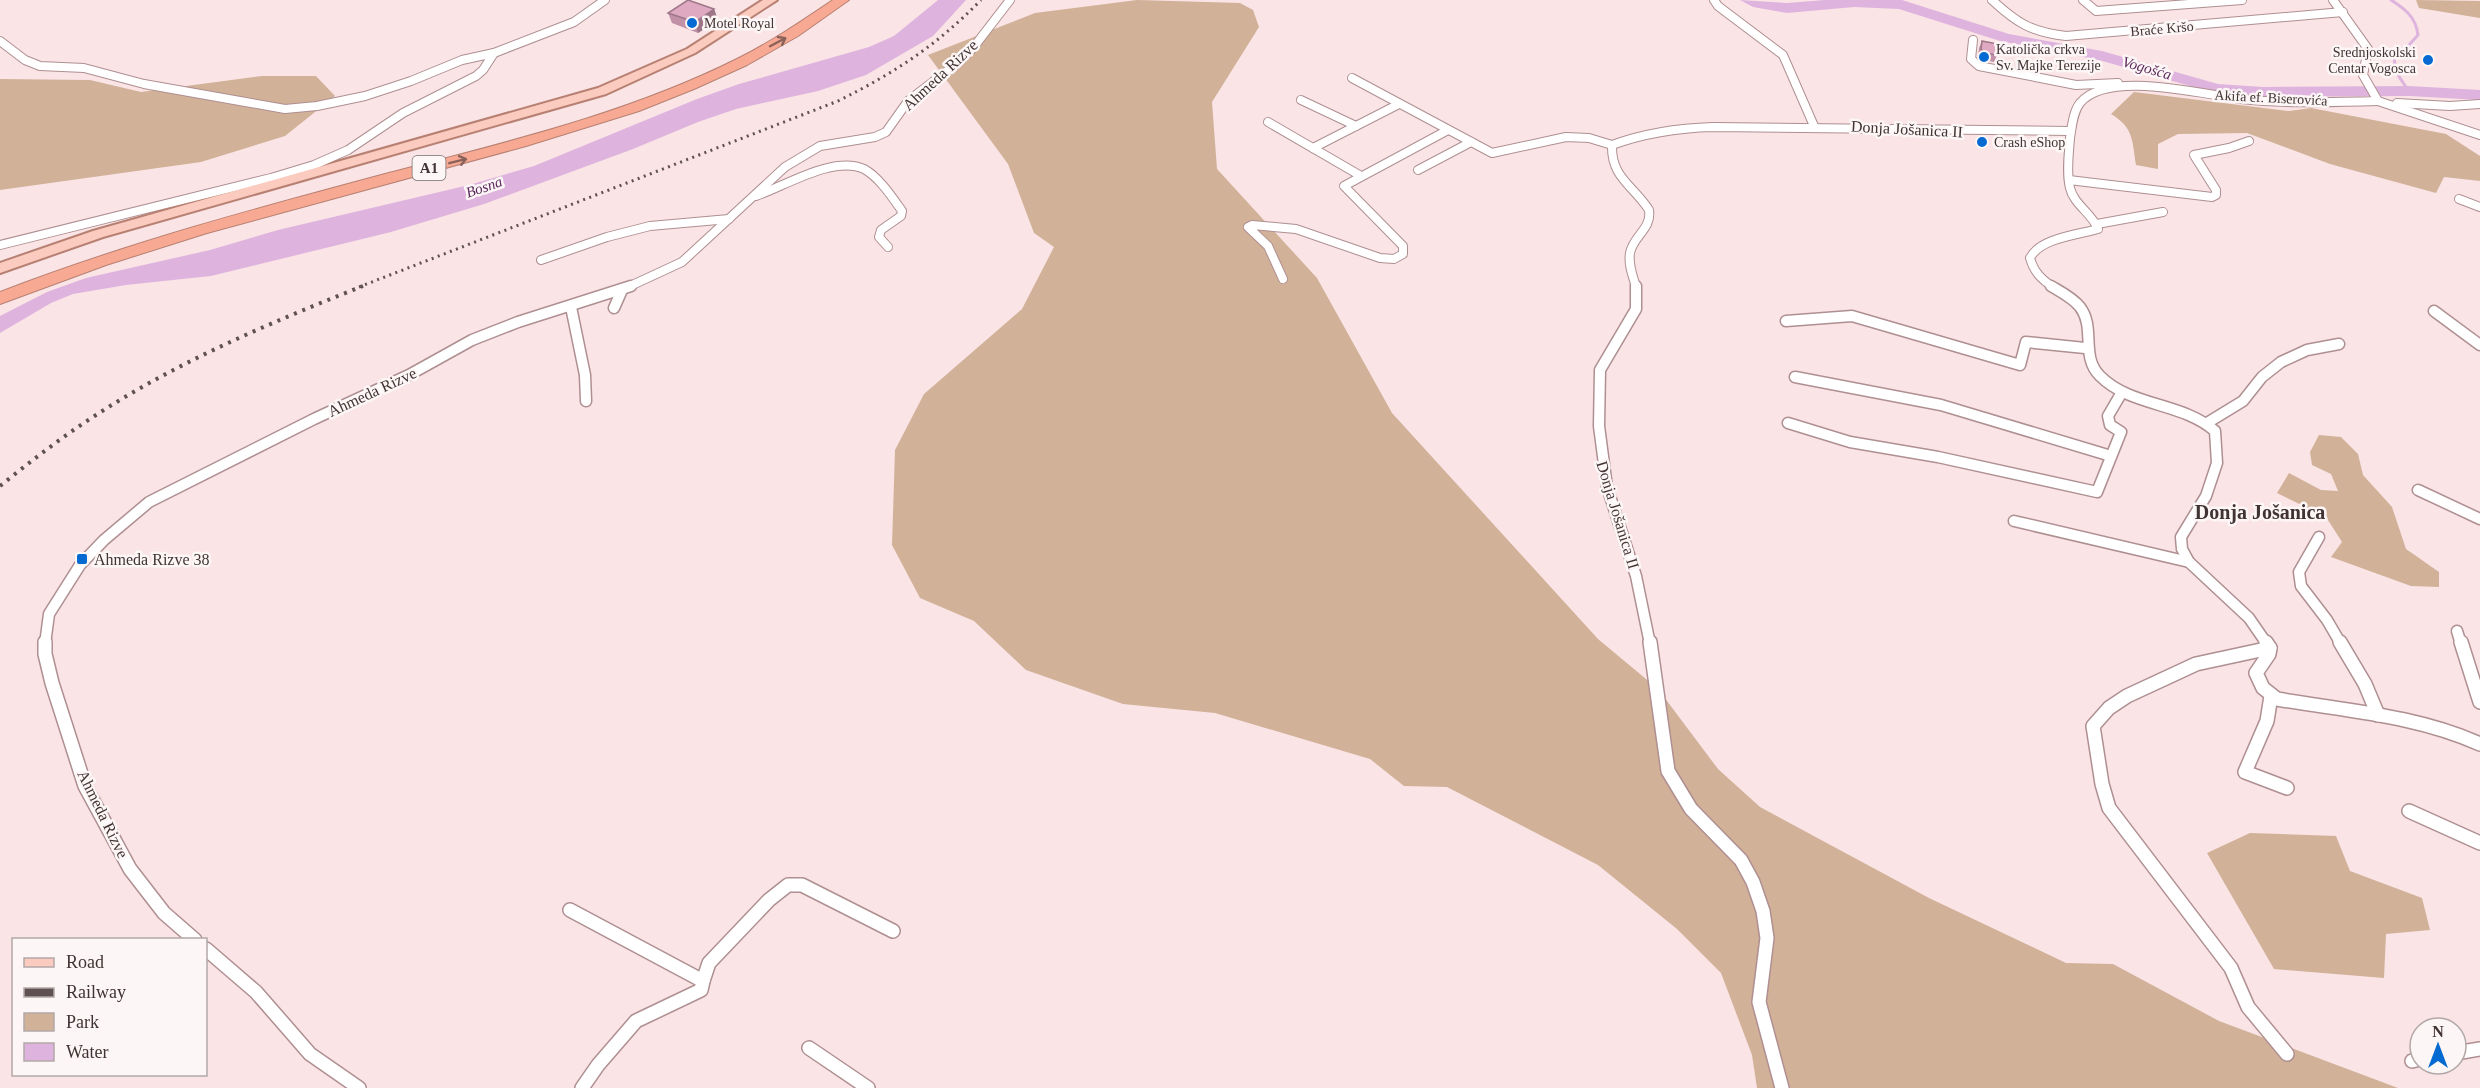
<svg xmlns="http://www.w3.org/2000/svg" width="2480" height="1088" font-family="'Times New Roman',serif">
	<style>
		.green { fill: #d1b198 }
		.water { fill: #deb4de }
		.lines { fill: none; stroke-linecap: round; stroke-linejoin: round }
		.stream { stroke: #deb4de; stroke-width: 3 }
		.river { fill: #deb4de; fill-rule: evenodd }
		.minor-far2-casing { stroke: #af8f91; stroke-width: 10 }
		.minor-far1-casing { stroke: #af8f91; stroke-width: 13 }
		.minor-casing { stroke: #af8f91; stroke-width: 16 }
		.primary-casing { stroke: #b78072; stroke-width: 4 }
		.motorway-casing { stroke: #b78072; stroke-width: 2 }
		.minor-far2 { stroke: #fff; stroke-width: 8 }
		.minor-far1 { stroke: #fff; stroke-width: 10 }
		.minor { stroke: #fff; stroke-width: 13 }
		.primary { fill: #facbbe; fill-rule: evenodd }
		.motorway { fill: #f7a993; fill-rule: evenodd }
		.rail-far1 { stroke: #5f5051; stroke-width: 3; stroke-dasharray: 2 4.5; stroke-linecap: butt }
		.rail { stroke: #5f5051; stroke-width: 4; stroke-dasharray: 3 6; stroke-linecap: butt }
		.wall { fill: #c191a7 }
		.shaded-wall { fill: #9d7688 }
		.building { fill: #e0a9c2; stroke: #9d7688; stroke-width: 1.5 }
		.oneway { stroke: #8a625a }
		.poi-dot { fill: #046ad2; stroke: #fdf6f6; stroke-width: 2 }
		.labels { text-anchor: middle; dominant-baseline: central; stroke-width: 5; stroke-linejoin: round; paint-order: stroke }
		.far-poi-label { font-size: 14px; fill: #413334; stroke: #fdf6f6; text-anchor: start }
		.far-street-label { font-size: 14px; fill: #413334; stroke: #fdf6f6 }
		.far-water-label { font-size: 15px; font-style: italic; fill: #5a295c; stroke: #fdf6f6 }
		.shield { fill: #fdf6f6; stroke: #796e6e; stroke-width: 1.5 }
		.shield-label { font-size: 15px; font-weight: bold; fill: #413334 }
		.street-label { font-size: 16px; fill: #413334; stroke: #fdf6f6 }
		.poi-label { font-size: 16px; fill: #413334; stroke: #fdf6f6; text-anchor: start }
		.quarter-label { font-size: 20px; font-weight: bold; fill: #413334; stroke: #fdf6f6 }
	</style>
	<rect width="100%" height="100%" fill="#fae4e6"/>
	<g class="green">
		<polygon points="1137,0 1240,3 1253,10 1259,27 1212,102 1217,169 1317,278 1392,413 1598,639 1658,689 1718,769 1760,807 1929,898 2066,963 2113,964 2219,1021 2398,1088 1757,1088 1752,1055 1721,973 1677,929 1598,865 1447,787 1404,786 1370,759 1215,713 1123,704 1026,670 974,621 920,598 892,545 895,450 924,394 1022,309 1054,247 1034,233 1008,164 928,55 1035,13"/>
		<polygon points="2416,0 2480,1 2480,18 2419,8"/>
		<polygon points="262,76 316,76 335,96 285,136 201,162 0,190 0,79 90,80 141,92"/>
		<path d="M2134,92L2289,111L2311,108L2446,134L2480,156V181L2444,177L2436,193L2330,164L2247,133L2178,134L2158,144V169L2136,165C2132,140 2134,128 2111,114Z"/>
		<polygon points="2319,435 2341,437 2358,454 2363,475 2392,507 2406,549 2439,572 2439,587 2411,586 2331,557 2342,542 2326,517 2277,493 2289,473 2321,490 2338,491 2331,474 2312,465 2310,452"/>
		<polygon points="2250,833 2336,836 2350,871 2422,898 2430,930 2386,934 2384,978 2274,969 2207,853"/>
	</g>
	<polygon class="water" points="938,0 966,0 933,36 866,75 818,91 736,109 698,122 633,149 484,204 391,232 211,276 126,285 73,294 51,303 0,333 0,316 47,292 86,278 210,250 278,230 469,185 534,166 697,99 739,84 869,47 894,36"/>
	<g class="lines">
		<path class="stream" d="M2391,0C2405,9 2416,17 2418,35L2409,45L2395,53C2392,69 2400,79 2409,91"/>
		<polygon class="river" points="1740,0 1787,3 1825,0 1902,0 2009,34 2102,51 2218,84 2263,87 2409,86 2480,90 2480,100 2409,96 2263,97 2218,94 2099,60 2000,41 1899,9 1854,7 1787,13 1753,7"/>
		<g class="minor-far2-casing">
			<g id="minor-far2">
				<polyline points="1714,0 1718,6 1783,55 1814,126"/>
				<path d="M1992,0C2017,23 2031,32 2066,36L2343,12"/>
				<polyline points="2083,0 2096,11 2242,0"/>
				<polyline points="1973,40 1971,59 1979,66 2076,85 2118,83"/>
				<polyline points="0,41 25,60 40,66 84,68 144,84 285,109 317,106 365,96 411,81 462,60 494,53 483,70 476,76 403,113 348,150 314,165 271,178 0,245"/>
				<polyline points="494,53 574,22 605,0"/>
				<polyline points="1352,78 1492,153 1566,137 1589,138 1612,145"/>
				<polyline points="1301,100 1356,126"/>
				<polyline points="2378,101 2480,135"/>
				<polyline points="2397,103 2450,106 2480,104"/>
				<polyline points="1268,122 1361,176"/>
				<polyline points="1313,148 1399,104"/>
				<polyline points="1418,170 1471,142"/>
				<polyline points="2069,180 2212,197 2216,195 2216,190 2194,155 2229,148 2249,141"/>
				<path d="M756,196C785,186 834,155 864,169C879,177 892,197 902,211L901,216L881,230L879,237L888,247"/>
				<polyline points="2459,199 2480,207"/>
				<polyline points="2097,224 2163,212"/>
				<polyline points="541,260 607,237 650,226 729,219"/>
				<polyline points="1283,279 1268,246 1248,227 1252,225 1296,229 1380,258 1394,259 1403,254 1403,246 1344,186 1448,130"/>
				<polyline points="628,287 682,262 785,167 820,146 875,137 886,132 908,101 960,61 973,48 1010,0"/>
				<path d="M1636,287C1633,276 1628,265 1630,253C1633,236 1652,229 1649,210C1633,185 1611,178 1612,145C1645,133 1678,128 1713,127L2071,131"/>
				<path d="M2053,287C2041,279 2034,272 2030,258C2040,238 2077,235 2098,229C2092,213 2074,205 2070,188C2066,172 2069,153 2070,138C2072,126 2073,112 2080,103C2108,69 2204,95 2241,99C2286,104 2332,102 2378,101L2363,75L2368,49L2333,0"/>
			</g>
		</g>
		<g class="minor-far1-casing">
			<g id="minor-far1">
				<polyline points="1636,286 1636,309 1600,370 1599,426 1607,487 1636,576 1650,644"/>
				<path d="M2051,286C2061,292 2073,298 2080,307C2096,328 2080,356 2100,376C2131,407 2182,402 2215,431L2217,463L2206,496L2181,537L2182,549L2189,562L2249,618L2267,644"/>
				<polyline points="571,307 585,375 586,401"/>
				<polyline points="614,308 622,290"/>
				<polyline points="2434,311 2480,345"/>
				<polyline points="1786,321 1852,316 2020,365 2026,342 2085,348"/>
				<polyline points="1795,377 1941,405 2111,456"/>
				<polyline points="1788,423 1850,442 1938,457 2097,492 2121,432 2110,425 2108,416 2122,392"/>
				<polyline points="2207,423 2243,401 2262,377 2281,362 2307,350 2339,344"/>
				<polyline points="2418,490 2480,519"/>
				<polyline points="2014,521 2189,562"/>
				<polyline points="2319,537 2299,572 2301,586 2327,620 2341,644"/>
				<polyline points="2457,631 2461,644"/>
				<polyline points="45,644 49,614 80,565 104,540 149,502 314,419 409,375 472,340 518,322 631,286"/>
			</g>
		</g>
		<g class="minor-casing">
			<g id="minor">
				<polyline points="45,642 45,654 52,683 85,786 130,869 164,913 195,940"/>
				<polyline points="1650,642 1668,771 1691,809 1741,860 1753,882 1763,911 1767,938 1759,1002 1782,1088"/>
				<path d="M2266,642L2270,648L2269,654L2256,673L2263,688L2277,699C2346,711 2415,715 2480,744"/>
				<polyline points="2340,642 2365,684 2378,715"/>
				<polyline points="2461,642 2480,702"/>
				<polyline points="2270,648 2196,664 2127,696 2109,708 2093,726 2102,784 2109,808 2231,968 2248,1007 2287,1054"/>
				<polyline points="2271,696 2267,721 2245,772 2287,788"/>
				<polyline points="2409,811 2480,843"/>
				<polyline points="570,910 703,981 701,990 636,1021 598,1065 582,1088"/>
				<polyline points="206,949 256,992 310,1054 359,1088"/>
				<polyline points="703,981 709,963 769,900 788,885 802,885 893,931"/>
				<polyline points="809,1048 868,1088"/>
				<polyline points="2456,1053 2480,1049"/>
				<polyline points="2412,1061 2420,1059"/>
			</g>
		</g>
		<g class="primary-casing">
			<polygon id="primary" points="763,0 777,0 695,53 606,94 103,237 0,273 0,263 93,231 598,88 687,49"/>
		</g>
		<g class="motorway-casing">
			<path id="motorway" d="M833,0H849L798,36L747,65L694,89L639,111L526,146L207,233L106,265L0,304V292C127,243 258,208 389,173C507,142 627,114 737,59C771,42 802,21 833,0Z"/>
		</g>
		<use href="#minor-far2" class="minor-far2"/>
		<use href="#minor-far1" class="minor-far1"/>
		<use href="#minor" class="minor"/>
		<use href="#primary" class="primary"/>
		<use href="#motorway" class="motorway"/>
		<path class="rail-far1" d="M359,287L838,101C896,72 936,46 981,0"/>
		<path class="rail" d="M0,486C31,461 62,437 96,415C179,361 272,322 363,286"/>
	</g>
	<g class="wall">
		<polygon points="714,9 718,20 698,33 672,23 668,13"/>
		<polygon points="1982,41 1997,55 1994,62 1982,60 1978,56 1979,48"/>
	</g>
	<polygon class="shaded-wall" points="714,9 718,20 698,33 695,22"/>
	<g class="building">
		<polygon points="688,0 714,9 695,22 668,13"/>
		<polygon points="1982,41 1998,44 1997,55 1985,53 1981,49"/>
	</g>
	<defs><path id="oneway-shaft" d="M-6 0H5M1.5-3L5.5 0L1.5 3" fill="none" stroke-width="1.6" stroke-linecap="round" stroke-linejoin="round" transform="scale(1.5)"/></defs>
	<g class="oneway">
		<use href="#oneway-shaft" transform="translate(778 42) rotate(-28)"/>
		<use href="#oneway-shaft" transform="translate(458 161) rotate(-14)"/>
	</g>
	<g class="poi-dot">
		<circle cx="692" cy="23" r="6"/>
		<circle cx="1984" cy="57" r="6"/>
		<circle cx="2428" cy="60" r="6"/>
		<circle cx="1982" cy="142" r="6"/>
		<rect x="76" y="553" width="12" height="12" rx="3"/>
	</g>
	<g class="labels">
		<g class="far-poi-label">
			<text x="704" y="23">Motel Royal</text>
			<text x="1996" y="49">Katolička crkva<tspan x="1996" dy="16">Sv. Majke Terezije</tspan></text>
			<text x="2416" y="52" text-anchor="end">Srednjoskolski<tspan x="2416" dy="16">Centar Vogosca</tspan></text>
			<text x="1994" y="142">Crash eShop</text>
		</g>
		<g class="far-street-label">
			<text transform="translate(2162 29) rotate(-5)">Braće Kršo</text>
			<text transform="translate(2271 98) rotate(3)">Akifa ef. Biserovića</text>
		</g>
		<g class="far-water-label">
			<text transform="translate(2147 68) rotate(16)">Vogošća</text>
			<text transform="translate(484 187) rotate(-19)">Bosna</text>
		</g>
		<rect class="shield" x="412.5" y="156" width="33" height="24" rx="4.5"/>
		<g class="shield-label">
			<text x="429" y="168">A1</text>
		</g>
		<g class="street-label">
			<text transform="translate(940 75) rotate(-43)">Ahmeda Rizve</text>
			<text transform="translate(1907 129) rotate(3)">Donja Jošanica II</text>
			<text transform="translate(372 392) rotate(-25)">Ahmeda Rizve</text>
			<text transform="translate(1618 515) rotate(73)">Donja Jošanica II</text>
			<text transform="translate(103 814) rotate(64)">Ahmeda Rizve</text>
		</g>
		<g class="poi-label">
			<text x="94" y="559">Ahmeda Rizve 38</text>
		</g>
		<g class="quarter-label">
			<text x="2260" y="512">Donja Jošanica</text>
		</g>
	</g>
	<rect x="12" y="938" width="195" height="138" fill="#fdf6f6" stroke="#b2a8a8" stroke-width="1.5"/>
	<rect x="24" y="958" width="30" height="9" fill="#facbbe" stroke="#b2a8a8" stroke-width="1.5"/>
	<text x="66" y="968" font-size="18" fill="#413334">Road</text>
	<rect x="24" y="988" width="30" height="9" fill="#5f5051" stroke="#b2a8a8" stroke-width="1.5"/>
	<text x="66" y="998" font-size="18" fill="#413334">Railway</text>
	<rect x="24" y="1013" width="30" height="18" fill="#d1b198" stroke="#b2a8a8" stroke-width="1.5"/>
	<text x="66" y="1028" font-size="18" fill="#413334">Park</text>
	<rect x="24" y="1043" width="30" height="18" fill="#deb4de" stroke="#b2a8a8" stroke-width="1.5"/>
	<text x="66" y="1058" font-size="18" fill="#413334">Water</text>
	<g transform="translate(2438 1046)"><circle r="28" fill="#fdf6f6" stroke="#b2a8a8" stroke-width="1.5"/>
	<path d="M0-4.5L10 22L0 15L-10 22Z" fill="#046ad2"/>
	<text y="-9" font-size="16" font-weight="bold" text-anchor="middle" fill="#413334">N</text>
	</g>
</svg>
